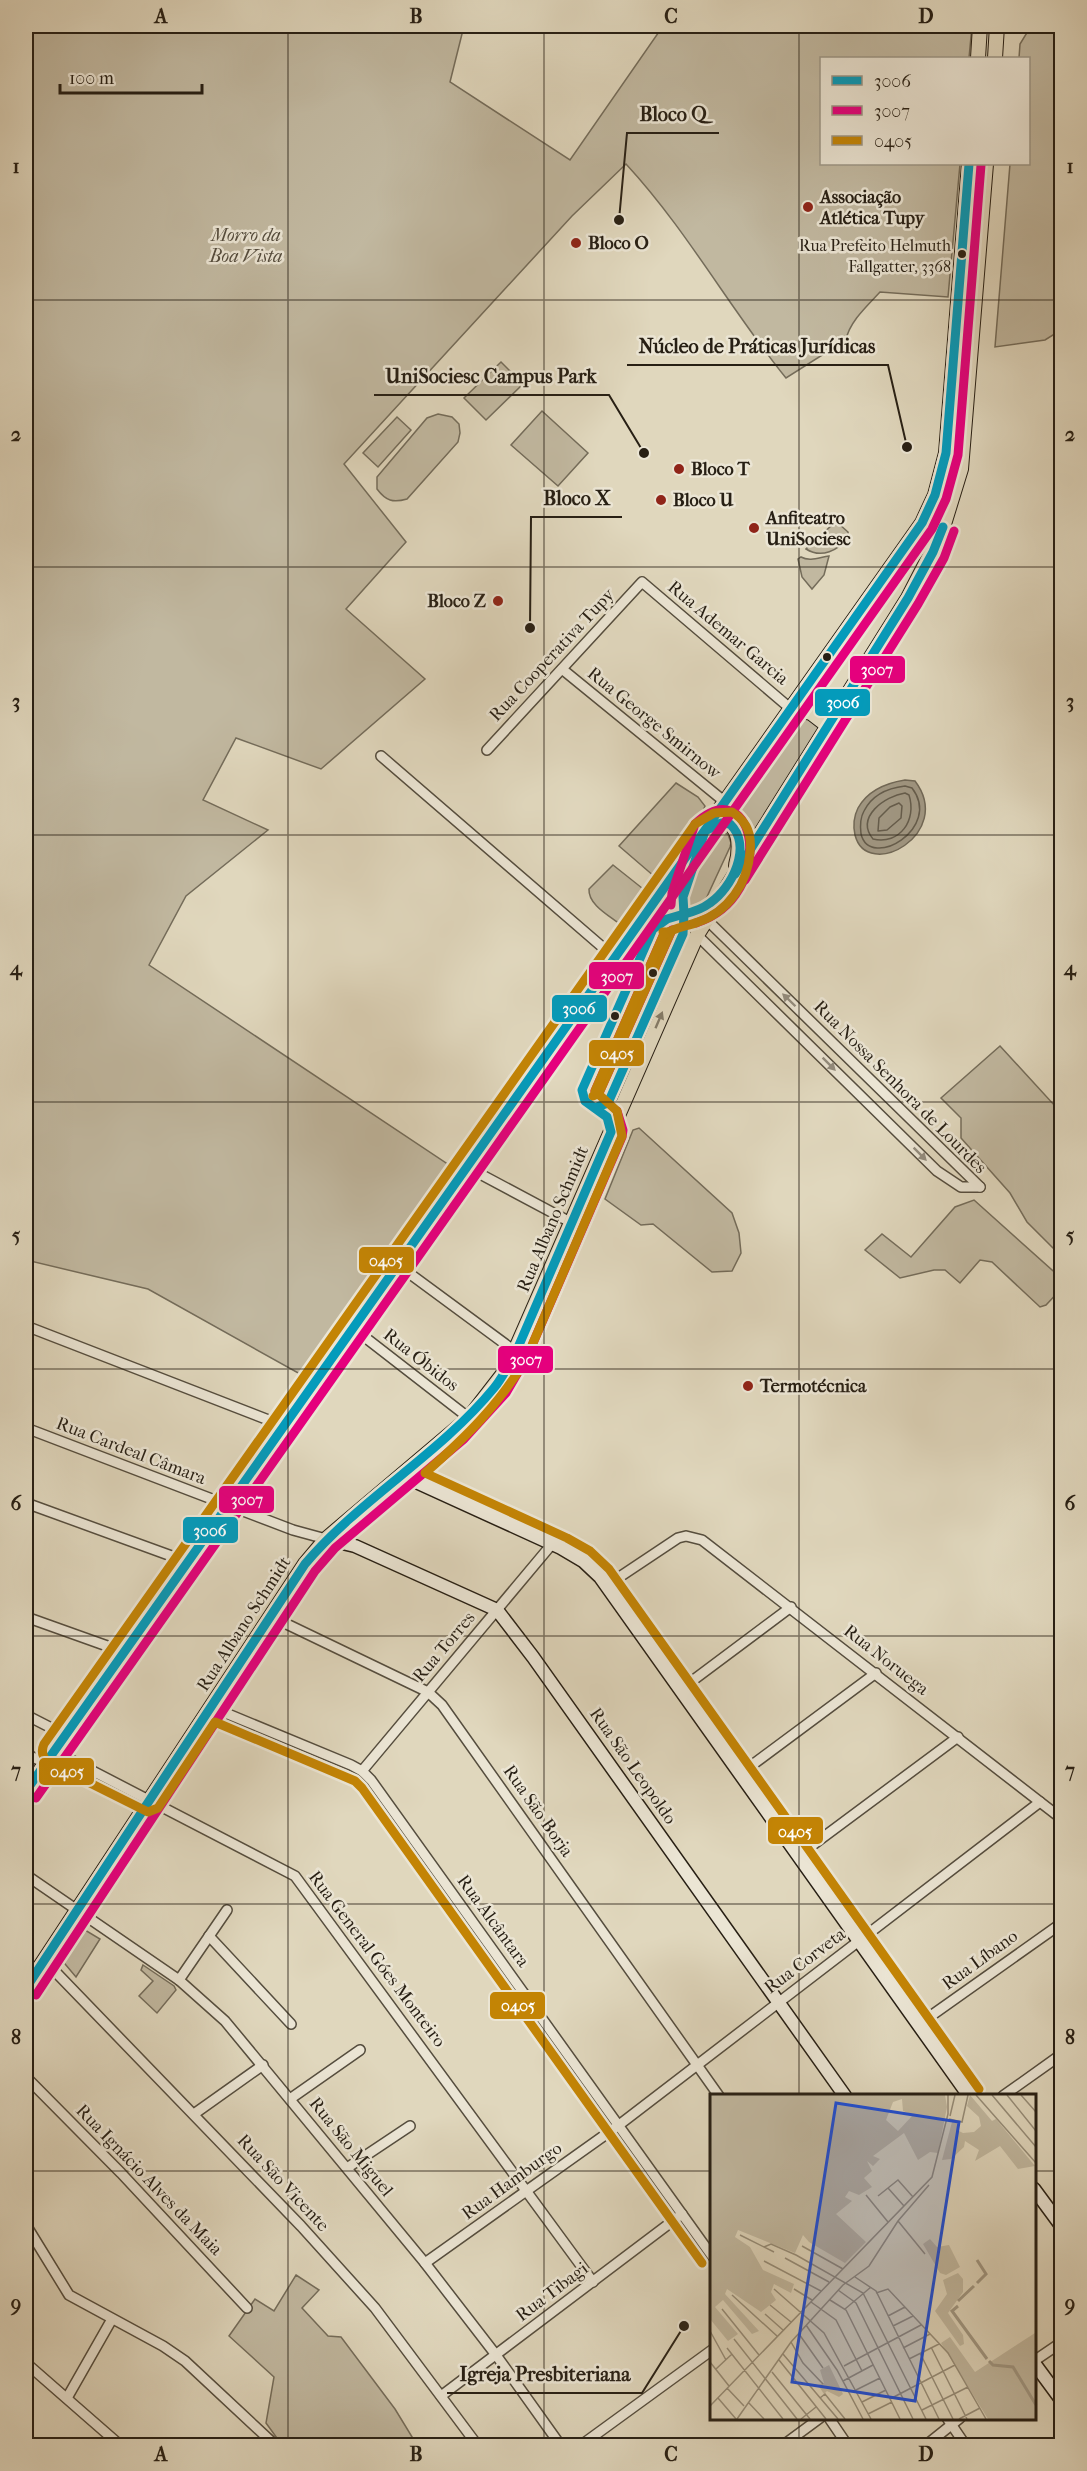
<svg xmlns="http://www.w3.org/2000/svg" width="1087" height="2471" font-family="'IM FELL French Canon',serif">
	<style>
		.green { fill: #c1b8a0; stroke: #746c5a; stroke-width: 1.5 }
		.water { fill: #a19884; stroke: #706857; stroke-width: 1.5 }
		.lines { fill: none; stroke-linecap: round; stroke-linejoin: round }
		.shore { stroke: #645c4c; stroke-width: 1.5 }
		.street-casing { stroke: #554d3e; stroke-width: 12 }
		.secondary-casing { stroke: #271f14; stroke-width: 15 }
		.primary-casing { stroke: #271f14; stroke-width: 16 }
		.street { stroke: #ebe5d4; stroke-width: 9 }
		.secondary { stroke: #ebe5d4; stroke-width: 12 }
		.primary { stroke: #e0d7bd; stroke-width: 14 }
		.bus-1-casing { stroke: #ebe5d4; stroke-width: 14 }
		.bus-2-casing { stroke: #ebe5d4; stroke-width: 14 }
		.bus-3-casing { stroke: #ebe5d4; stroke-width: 14 }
		.bus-1 { stroke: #049bbb; stroke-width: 9 }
		.bus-2 { stroke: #e5007d; stroke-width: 9 }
		.bus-3 { stroke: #c38405; stroke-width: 9 }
		.oneway { fill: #938c7e }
		.oneway2 { fill: #847b68 }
		.grid { fill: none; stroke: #271f14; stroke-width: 1.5; stroke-opacity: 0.55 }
		.poi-dot { fill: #8f2418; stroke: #ebe5d4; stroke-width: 2 }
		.bus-dot { fill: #271f14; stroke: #ebe5d4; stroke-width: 2 }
		.labels { text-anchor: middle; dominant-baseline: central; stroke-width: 5; stroke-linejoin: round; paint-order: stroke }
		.bus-label { font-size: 16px; fill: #271f14; stroke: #ebe5d4; text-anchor: end }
		.poi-label { font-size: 18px; font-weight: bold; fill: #271f14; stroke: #ebe5d4; text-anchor: start }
		.park-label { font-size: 18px; font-style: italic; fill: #554d3e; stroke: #ebe5d4 }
		.street-label { font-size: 18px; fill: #271f14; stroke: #ebe5d4 }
		.inset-river { fill: none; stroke: #a19884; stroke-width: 3 }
		.inset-road { fill: none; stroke: #968d79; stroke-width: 1.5 }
		.view { fill: #1d4ed8; fill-opacity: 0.15; stroke: #1d4ed8; stroke-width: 3 }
		.inset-edge { fill: none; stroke: #271f14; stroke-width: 3 }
		.leader { fill: none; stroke: #271f14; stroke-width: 2 }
		.callout-dot { fill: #271f14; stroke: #ebe5d4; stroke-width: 2 }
		.callout-label { font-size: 20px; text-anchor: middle; font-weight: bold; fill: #271f14; stroke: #ebe5d4; stroke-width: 5; stroke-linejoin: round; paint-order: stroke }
		.line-badge { stroke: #ebe5d4; stroke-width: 2 }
		.badge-label { font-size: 16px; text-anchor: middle; font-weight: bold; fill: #fff }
		.neatline { fill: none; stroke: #271f14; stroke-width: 2 }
		.grid-label { font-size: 20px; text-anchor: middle; font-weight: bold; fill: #271f14 }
	</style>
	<rect width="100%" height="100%" fill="#e0d7bd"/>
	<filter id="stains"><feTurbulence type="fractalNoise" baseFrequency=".00333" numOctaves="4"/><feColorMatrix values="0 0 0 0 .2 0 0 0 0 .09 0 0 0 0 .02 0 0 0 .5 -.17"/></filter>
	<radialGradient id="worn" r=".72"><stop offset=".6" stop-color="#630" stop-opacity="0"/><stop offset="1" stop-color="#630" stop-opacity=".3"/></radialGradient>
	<g class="green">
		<path d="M26,26H464L450,82L570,160L663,26H972L969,58H822V164H960L948,297L880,292C868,305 849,322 846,340L786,378C730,309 687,230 626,164L572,216L344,464L406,542L346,609L425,679L321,769L236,738L203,800L268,830L186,896L149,965L449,1165L300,1374L148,1289L26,1260Z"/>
		<polygon points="1031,26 1061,26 1061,330 1045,340 995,347 1010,164 1028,164 1028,58 1019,58 1020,44"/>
		<polygon points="501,362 523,384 486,420 464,398"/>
		<polygon points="542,411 588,453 558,486 511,445"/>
		<path d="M438,414L452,417L459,424L460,433L458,442L407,499C393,503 386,501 377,489V477L427,418Z"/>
		<polygon points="397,417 411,430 378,467 363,453"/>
		<path d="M839,524L848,532V538C838,550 822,559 806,549L831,526Z"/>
		<path d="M829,556L824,575L812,589L802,577L798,559L801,557C810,562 820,557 829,556Z"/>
		<polygon points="801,717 805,717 817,725 819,732 745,846 745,835 740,826 721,819 791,724"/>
		<polygon points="676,783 698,797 705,806 702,813 655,877 619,846"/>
		<polygon points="717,831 728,834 731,843 730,847 705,901 699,906 691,908 688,905 687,899 710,838"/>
		<path d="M613,865L647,892L621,925C610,916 588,905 589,889Z"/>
		<polygon points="1000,1046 1055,1106 1061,1109 1061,1256 1027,1222 1010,1193 961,1138 961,1118 941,1098"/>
		<polygon points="639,1128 732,1213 739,1233 741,1253 732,1271 712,1272 653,1224 641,1225 605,1199 633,1130"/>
		<polygon points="974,1200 1061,1278 1061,1289 1046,1305 1040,1307 992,1262 980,1260 960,1283 945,1270 934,1270 900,1278 865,1250 882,1234 911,1257 955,1207"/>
		<polygon points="80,1930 85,1930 100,1939 76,1977 60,1958"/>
		<polygon points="143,1965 174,1986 176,1990 157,2013 139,1996 153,1981 141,1970"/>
		<polygon points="296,2275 319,2290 302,2308 328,2336 341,2337 395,2409 417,2445 282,2445 266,2423 274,2377 229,2336 255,2299 274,2311"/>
	</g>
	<path class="water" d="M905,780L915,781C955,834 867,882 855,835C853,826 854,816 858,808C868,790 886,783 905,780Z"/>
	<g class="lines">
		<g class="shore">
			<path d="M905,786L912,788C943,828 870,871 861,834C860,826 860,818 864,811C872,795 888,788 905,786Z"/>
			<path d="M905,793L909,795C917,820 900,845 873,839C855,817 885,796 905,793Z"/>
			<polygon points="899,803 902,806 901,818 887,830 878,831 879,818 890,807"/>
		</g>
		<g class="street-casing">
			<g id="street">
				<polyline points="562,669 725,802"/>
				<polyline points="487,750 642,582 791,709"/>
				<polyline points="381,756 615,958"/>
				<polyline points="706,919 980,1187"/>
				<polyline points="697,935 937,1171 961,1187 980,1187"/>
				<polyline points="467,1167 572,1223"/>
				<polyline points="398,1265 516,1352"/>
				<polyline points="26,1326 284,1426"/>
				<polyline points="353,1328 469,1418"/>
				<polyline points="26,1428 293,1530 326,1539"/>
				<polyline points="26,1503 188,1562"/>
				<polyline points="606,1586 678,1538 686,1536 702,1540 1062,1819"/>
				<polyline points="270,1616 428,1692 442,1705 719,2096"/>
				<polyline points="26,1617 124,1652"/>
				<polyline points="680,1690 791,1607"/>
				<polyline points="211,1707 351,1765 362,1771 371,1780 712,2256"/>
				<polyline points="26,1715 65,1735"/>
				<polyline points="54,1751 295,1876 593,2282"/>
				<polyline points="26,1754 45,1763"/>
				<polyline points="362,1771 552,1544"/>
				<polyline points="740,1774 876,1673"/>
				<polyline points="798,1856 958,1737"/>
				<polyline points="26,1875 179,1980 225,2021 425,2263 496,2355 561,2446"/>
				<polyline points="209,1936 291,2024"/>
				<polyline points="44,1960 301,2226 375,2308 478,2446"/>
				<polyline points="179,1980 227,1910"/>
				<polyline points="918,2025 1062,1923"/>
				<polyline points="26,2077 121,2173 247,2308"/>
				<polyline points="1003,2096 1062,2054"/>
				<polyline points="290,2099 360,2050"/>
				<polyline points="194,2114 263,2065"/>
				<polyline points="347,2168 410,2126"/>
				<polyline points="26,2225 69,2295 163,2346 185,2361 275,2445"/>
				<polyline points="425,2263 619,2125 1040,1802"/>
				<polyline points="1034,2361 1062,2342"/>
				<polyline points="26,2363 121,2446"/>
				<polyline points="441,2396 682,2214"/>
				<polyline points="67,2398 112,2319"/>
				<polyline points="829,2418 848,2446"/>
				<polyline points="947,2418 966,2446"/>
				<polyline points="580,2446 712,2350"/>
				<polyline points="782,2446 820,2418"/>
				<polyline points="925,2446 960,2418"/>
			</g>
		</g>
		<g class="secondary-casing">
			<g id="secondary">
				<polyline points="403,1476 561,1548 583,1561 600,1577 969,2096"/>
				<polyline points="326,1539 355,1546 497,1610 533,1657 845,2096"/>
				<polyline points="1034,2189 1062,2227"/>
				<polyline points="1034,2363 1062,2401"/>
			</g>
		</g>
		<g class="primary-casing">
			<g id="primary">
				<polyline points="978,58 980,26"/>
				<polyline points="995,58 997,26"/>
				<polyline points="791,709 811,713 828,726"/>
				<path d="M706,830C737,808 743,841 736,865"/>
				<polyline points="26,1791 922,523 935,495 946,453 969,164"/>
				<polyline points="26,1988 305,1564 326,1539 469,1418 507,1369 697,935 908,598 941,534 961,469 986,164"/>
			</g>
		</g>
		<use href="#street" class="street"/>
		<use href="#secondary" class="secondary"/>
		<use href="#primary" class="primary"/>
		<g class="bus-1-casing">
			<g id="bus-1">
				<path d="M721,823L730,824C753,846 732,888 710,903C702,909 693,912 684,914L683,897L705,831Z"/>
				<polyline points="735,874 908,598 933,552 943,527"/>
				<polyline points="597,1107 608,1103 683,934 684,914"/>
				<polyline points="26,1791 922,523 935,495 946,453 969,164"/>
				<path d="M26,1988L305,1564C361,1498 439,1455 494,1388C503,1377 509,1364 516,1352L611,1132L607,1117L585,1101L582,1090L653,929L667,919L684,914"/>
			</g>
		</g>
		<g class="bus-2-casing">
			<g id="bus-2">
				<polyline points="745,880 918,604 944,558 954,531"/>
				<path d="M671,905L672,893L695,824C755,767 780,896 696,923"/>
				<polygon points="672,930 599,1093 596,1094 595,1091 663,936"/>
				<polyline points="36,1798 932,529 946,499 958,455 981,165"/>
				<polyline points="36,1995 315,1571 335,1548 464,1439 506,1393 527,1357 622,1137 623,1130 617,1111"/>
			</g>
		</g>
		<g class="bus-3-casing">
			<g id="bus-3">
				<polyline points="593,1096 599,1093 671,932 663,932"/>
				<path d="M702,2263L362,1788L355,1781L215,1722L158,1808L148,1812L48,1762C42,1757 41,1751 44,1744L695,824L714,813L732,812C747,821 752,835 750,852C748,883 728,912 698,922C686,927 673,927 663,936L595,1091L617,1111L622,1136L527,1357C501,1403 465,1438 425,1473L567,1538L590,1551L609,1569L979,2089"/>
			</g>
		</g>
		<use href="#bus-1" class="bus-1"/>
		<use href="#bus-2" class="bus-2"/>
		<use href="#bus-3" class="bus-3"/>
	</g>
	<defs><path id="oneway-solid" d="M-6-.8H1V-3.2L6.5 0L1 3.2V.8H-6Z" transform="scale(1.5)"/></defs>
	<g class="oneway">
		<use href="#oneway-solid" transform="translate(789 1000) rotate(-136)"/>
		<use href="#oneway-solid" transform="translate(829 1064) rotate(45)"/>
		<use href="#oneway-solid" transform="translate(920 1154) rotate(45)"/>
	</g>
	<use class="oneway2" href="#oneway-solid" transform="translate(659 1020) rotate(-67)"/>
	<path class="grid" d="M288,26V2446M544,26V2446M799,26V2096M26,300H1062M26,567H1062M26,835H1062M26,1102H1062M26,1369H1062M26,1636H1062M26,1904H1062M26,2171H712M1034,2171H1062M799,2418V2446"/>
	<g class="poi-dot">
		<circle cx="808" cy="207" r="6"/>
		<circle cx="576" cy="243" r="6"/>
		<circle cx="679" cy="469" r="6"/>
		<circle cx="661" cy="500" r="6"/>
		<circle cx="754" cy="528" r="6"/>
		<circle cx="498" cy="601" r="6"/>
		<circle cx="748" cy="1386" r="6"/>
	</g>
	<g class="bus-dot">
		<circle cx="962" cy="254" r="5"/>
		<circle cx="827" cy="657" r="5"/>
		<circle cx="653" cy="973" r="5"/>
		<circle cx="615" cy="1016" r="5"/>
	</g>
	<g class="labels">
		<g class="bus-label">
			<text x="951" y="245">Rua Prefeito Helmuth<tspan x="951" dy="21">Fallgatter, 3368</tspan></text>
		</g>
		<g class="poi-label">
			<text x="820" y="197">Associação<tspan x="820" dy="21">Atlética Tupy</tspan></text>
			<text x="588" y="243">Bloco O</text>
			<text x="691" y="469">Bloco T</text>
			<text x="673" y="500">Bloco U</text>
			<text x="766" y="518">Anfiteatro<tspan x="766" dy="21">UniSociesc</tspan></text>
			<text x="486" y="601" text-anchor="end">Bloco Z</text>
			<text x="760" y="1386">Termotécnica</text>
		</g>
		<g class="park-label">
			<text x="246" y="235">Morro da<tspan x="246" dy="21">Boa Vista</tspan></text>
		</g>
		<g class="street-label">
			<text transform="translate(728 633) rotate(40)">Rua Ademar Garcia</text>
			<text transform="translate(552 655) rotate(-47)">Rua Cooperativa Tupy</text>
			<text transform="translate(654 723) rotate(39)">Rua George Smirnow</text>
			<text transform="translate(900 1087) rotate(45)">Rua Nossa Senhora de Lourdes</text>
			<text transform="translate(553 1219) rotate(-67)">Rua Albano Schmidt</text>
			<text transform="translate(421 1360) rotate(38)">Rua Óbidos</text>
			<text transform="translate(131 1451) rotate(21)">Rua Cardeal Câmara</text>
			<text transform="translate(244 1624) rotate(-57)">Rua Albano Schmidt</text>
			<text transform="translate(444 1647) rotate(-50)">Rua Torres</text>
			<text transform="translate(886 1660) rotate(38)">Rua Noruega</text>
			<text transform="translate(633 1766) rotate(55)">Rua São Leopoldo</text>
			<text transform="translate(538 1811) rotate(55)">Rua São Borja</text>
			<text transform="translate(493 1921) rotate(54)">Rua Alcântara</text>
			<text transform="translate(377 1959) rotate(53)">Rua General Góes Monteiro</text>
			<text transform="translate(980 1960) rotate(-36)">Rua Líbano</text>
			<text transform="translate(805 1961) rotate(-37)">Rua Corveta</text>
			<text transform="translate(351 2147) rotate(51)">Rua São Miguel</text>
			<text transform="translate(149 2180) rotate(46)">Rua Ignácio Alves da Maia</text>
			<text transform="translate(512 2181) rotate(-36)">Rua Hamburgo</text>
			<text transform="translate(283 2183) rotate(47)">Rua São Vicente</text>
			<text transform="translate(552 2292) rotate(-37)">Rua Tibagi</text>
		</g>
	</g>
	<g transform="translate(710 2094)">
		<rect width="326" height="326" fill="#e0d7bd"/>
		<path d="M0,1H235L237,13L228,59L220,58L208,66L194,39L163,62L170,65L163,72L157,67L162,77L154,84L162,93L149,101L139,97L135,103L142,107L126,120L156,148L135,169L99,148L93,141L85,159L28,136L25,143L40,153L53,176L84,190L81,199L64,190L61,198L66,206L51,218L17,195L15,200L49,237L42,240L13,206L5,213L28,240L18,247L0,225ZM192,5L193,17L203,21L188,37L176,26L183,8ZM260,1L282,27L286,25L325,72L308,75L290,52L265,67L269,56L255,47L254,53L241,65L232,66L242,28L250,29L247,36L253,39L264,38L271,32L269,23L257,12ZM220,145L227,153L239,151L250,173L236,181L230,179L213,150ZM248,179L253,185V198L238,219L253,241L254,250L250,252L225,217L237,200L233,186ZM325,239V325H278L231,249L240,243L265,278ZM119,271L133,300L129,303L117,297L114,300L108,291L114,289L110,276Z" fill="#c1b8a0" fill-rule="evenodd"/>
		<path class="inset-river" d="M267,166L276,180L267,189M248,207L264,192M248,212L242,217L277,265M279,267L283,271L303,273L326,311"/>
		<path class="inset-road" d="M266,1L326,69M282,1L326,53M297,1L326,37M311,1L326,18M240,22L245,1M239,25L252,28L258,1M178,94L194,112M156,101L178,128M168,102L188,86L203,103M188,127L215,160M30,141L64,158M92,152L133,175M54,153L61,150L86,161L153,199L216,325M75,164L119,188M54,167L111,197M145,183L166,197L229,325M64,195L114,239L161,325M84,195L102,206M128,196L146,209L203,325M166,199L178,195L238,259L276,325M22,201L67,242M120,206L136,216L190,325M101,208L126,226L152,277M60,211L81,228M12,215L49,261M135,215L161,193M55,220L73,236M178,222L195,213M96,231L127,276L153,325M183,232L203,222M0,237L16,266M89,240L113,274M24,245L87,325M81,248L93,269L113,290M221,253L257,325M17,254L73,325M193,254L220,240M210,259L243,325M73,260L128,325M199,265L229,250M69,266L116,325M0,268L19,292M134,272L211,231M6,275L22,260M62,278L100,325M133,287L163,271M17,294L34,312M146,296L170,284M8,304L26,325M110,304L115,300L135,325M180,305L245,271M38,308L54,325M152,308L176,296M0,312L222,83L238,20V1M212,316L258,293M158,320L182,308M27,325L81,248L133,191L159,172L188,127L219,91M91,325L106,313M249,325L270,314"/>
		<path class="view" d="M126,9L249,28L205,307L82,288Z"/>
		<rect width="326" height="326" class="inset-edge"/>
	</g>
	<path class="leader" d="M619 220L627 133H719M907 447L888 365H627M644 453L609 395H374M530 628L531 517H622M684 2326L642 2393H447"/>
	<g class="callout-dot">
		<circle cx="619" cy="220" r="6"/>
		<circle cx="907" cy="447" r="6"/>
		<circle cx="644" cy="453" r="6"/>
		<circle cx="530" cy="628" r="6"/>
		<circle cx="684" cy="2326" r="6"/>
	</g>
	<g class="callout-label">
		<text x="673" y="121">Bloco Q</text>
		<text x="757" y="353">Núcleo de Práticas Jurídicas</text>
		<text x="491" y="383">UniSociesc Campus Park</text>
		<text x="577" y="505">Bloco X</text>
		<text x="545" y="2381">Igreja Presbiteriana</text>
	</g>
	<g class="line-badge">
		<rect x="849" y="655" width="57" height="29" rx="6" fill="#e5007d"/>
		<rect x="814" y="688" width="57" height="29" rx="6" fill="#049bbb"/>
		<rect x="588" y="961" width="57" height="29" rx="6" fill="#e5007d"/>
		<rect x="551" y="994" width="57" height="29" rx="6" fill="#049bbb"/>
		<rect x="588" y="1039" width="57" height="28" rx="6" fill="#c38405"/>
		<rect x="358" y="1246" width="57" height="28" rx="6" fill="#c38405"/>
		<rect x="497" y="1345" width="57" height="29" rx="6" fill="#e5007d"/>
		<rect x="218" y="1485" width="57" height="29" rx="6" fill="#e5007d"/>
		<rect x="182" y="1516" width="57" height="28" rx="6" fill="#049bbb"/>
		<rect x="38" y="1757" width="57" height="29" rx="6" fill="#c38405"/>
		<rect x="767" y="1816" width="57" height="29" rx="6" fill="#c38405"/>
		<rect x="489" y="1991" width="57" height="29" rx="6" fill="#c38405"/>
	</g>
	<g class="badge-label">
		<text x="877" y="675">3007</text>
		<text x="843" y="708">3006</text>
		<text x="617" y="982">3007</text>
		<text x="579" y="1014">3006</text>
		<text x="617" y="1059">0405</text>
		<text x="386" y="1266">0405</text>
		<text x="526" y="1365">3007</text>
		<text x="247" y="1505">3007</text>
		<text x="210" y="1536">3006</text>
		<text x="67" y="1777">0405</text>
		<text x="795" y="1837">0405</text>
		<text x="518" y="2011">0405</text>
	</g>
	<rect width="1087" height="2471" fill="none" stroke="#e0d7bd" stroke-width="66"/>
	<rect x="820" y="57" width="210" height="108" fill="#ebe5d4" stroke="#9d9687" stroke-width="1.5"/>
	<rect x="832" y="76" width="30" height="9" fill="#049bbb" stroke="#9d9687" stroke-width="1.5"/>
	<text x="874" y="87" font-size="18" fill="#271f14">3006</text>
	<rect x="832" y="106" width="30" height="9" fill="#e5007d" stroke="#9d9687" stroke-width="1.5"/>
	<text x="874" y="117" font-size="18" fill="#271f14">3007</text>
	<rect x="832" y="136" width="30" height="9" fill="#c38405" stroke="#9d9687" stroke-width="1.5"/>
	<text x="874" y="147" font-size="18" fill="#271f14">0405</text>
	<path d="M60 84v9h142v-9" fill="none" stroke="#271f14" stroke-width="3"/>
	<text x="69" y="84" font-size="18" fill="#271f14" stroke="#ebe5d4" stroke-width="4.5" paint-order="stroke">100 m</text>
	<rect x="33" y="33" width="1021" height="2405" class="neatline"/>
	<g class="grid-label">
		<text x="161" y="23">A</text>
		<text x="416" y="23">B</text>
		<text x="671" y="23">C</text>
		<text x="926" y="23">D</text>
		<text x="16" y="173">1</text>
		<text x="1070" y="173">1</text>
		<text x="16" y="441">2</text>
		<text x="1070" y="441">2</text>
		<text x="16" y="708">3</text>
		<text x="1070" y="708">3</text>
		<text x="16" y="975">4</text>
		<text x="1070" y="975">4</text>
		<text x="16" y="1242">5</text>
		<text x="1070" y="1242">5</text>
		<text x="16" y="1510">6</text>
		<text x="1070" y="1510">6</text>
		<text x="16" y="1777">7</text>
		<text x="1070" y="1777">7</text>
		<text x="16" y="2044">8</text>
		<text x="1070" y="2044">8</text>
		<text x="16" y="2311">9</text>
		<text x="1070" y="2311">9</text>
		<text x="161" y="2461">A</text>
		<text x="416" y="2461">B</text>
		<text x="671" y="2461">C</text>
		<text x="926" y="2461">D</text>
	</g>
	<rect width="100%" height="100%" filter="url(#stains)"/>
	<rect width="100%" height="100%" fill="url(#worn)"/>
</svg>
